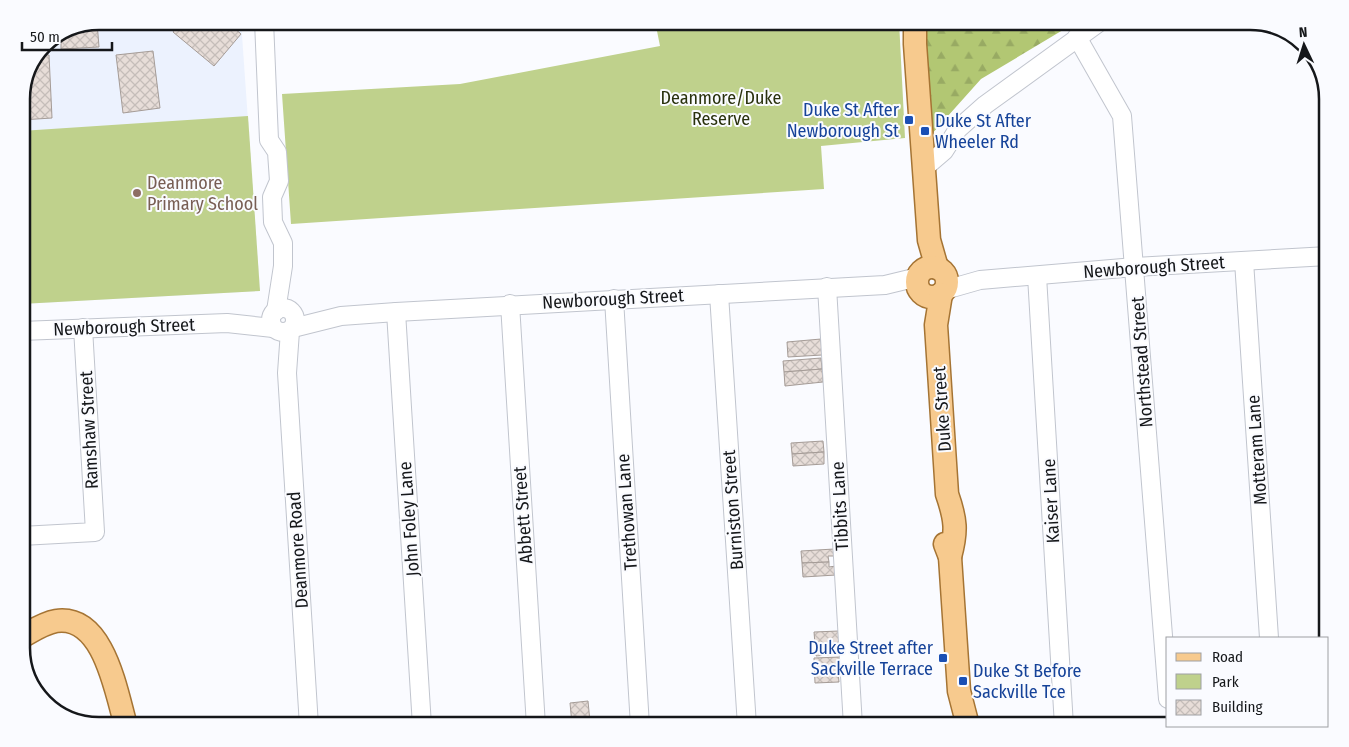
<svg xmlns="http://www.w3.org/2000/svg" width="1349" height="747" font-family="'Fira Sans Condensed',sans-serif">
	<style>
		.built { fill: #ecf2fe }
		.forest { fill: url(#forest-firs) }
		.park { fill: #bfd18c }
		.building { fill: url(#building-cross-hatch); stroke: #a59c97 }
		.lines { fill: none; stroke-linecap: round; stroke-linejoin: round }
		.minor-casing { stroke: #c1c5ce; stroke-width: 20 }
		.major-casing { stroke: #a57434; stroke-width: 25 }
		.minor { stroke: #fff; stroke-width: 18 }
		.major { stroke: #f7ca8e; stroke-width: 22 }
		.transit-dot { fill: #1a4fb4; stroke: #fafbff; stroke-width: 2 }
		.education-dot { fill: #8d6e63; stroke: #fafbff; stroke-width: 2 }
		.labels { text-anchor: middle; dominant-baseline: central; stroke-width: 4; stroke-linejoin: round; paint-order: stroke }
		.park-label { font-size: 18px; fill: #29310d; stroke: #fafbff }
		.transit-label { font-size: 18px; fill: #164399; stroke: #fafbff; text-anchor: end }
		.education-label { font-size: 18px; fill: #785e54; stroke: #fafbff; text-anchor: start }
		.street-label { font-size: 18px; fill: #15171a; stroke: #fafbff }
		.rim { fill: none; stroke: #15171a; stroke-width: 2.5 }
	</style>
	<defs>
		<pattern id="forest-firs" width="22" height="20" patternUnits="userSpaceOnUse" patternTransform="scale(1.25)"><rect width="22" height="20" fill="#b2c773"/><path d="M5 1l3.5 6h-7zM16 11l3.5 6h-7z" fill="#98aa63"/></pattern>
		<pattern id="building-cross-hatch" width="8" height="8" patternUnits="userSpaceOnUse" patternTransform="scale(1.25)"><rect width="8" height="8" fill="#e7ddd8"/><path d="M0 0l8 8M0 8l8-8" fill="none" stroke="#c5bdb9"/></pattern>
	</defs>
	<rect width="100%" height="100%" fill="#fafbff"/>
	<polygon class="built" points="99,21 241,21 260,291 21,304 21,94 44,44"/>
	<polygon class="forest" points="923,21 1078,21 981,79 930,136"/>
	<g class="park">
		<polygon points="655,21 899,21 905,138 821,146 824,189 291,224 282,94 460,84 660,46"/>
		<polygon points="248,116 260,291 21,304 21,131"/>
	</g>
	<g class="building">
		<polygon points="181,21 226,21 241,34 214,66 173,32"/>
		<polygon points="97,22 99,47 61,49 61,37"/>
		<polygon points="153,51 160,108 123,113 116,55"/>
		<polygon points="39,55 49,55 52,118 21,120 21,94"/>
		<polygon points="821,339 822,355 788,357 787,342"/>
		<polygon points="821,358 822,369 784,372 783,361"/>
		<polygon points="822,369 823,382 785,386 784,372"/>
		<polygon points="823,441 824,452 792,454 791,443"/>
		<polygon points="824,452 824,464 793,466 792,454"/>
		<polygon points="834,549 835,556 828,556 829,562 802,563 801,551"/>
		<polygon points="829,562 829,567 836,566 836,575 803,577 802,563"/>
		<polygon points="839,631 840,646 836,646 837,654 816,656 814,632"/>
		<polygon points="841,657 842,672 838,672 839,682 815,683 814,658"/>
		<polygon points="588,701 590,722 572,724 570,703"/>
	</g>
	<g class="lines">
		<g class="minor-casing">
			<g id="minor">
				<polyline points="264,21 269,140 277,152 279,181 272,197 273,222 283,243 283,266 276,311"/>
				<polyline points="1077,37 1122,116 1168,699"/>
				<polyline points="923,169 944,151 958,129 985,105 1101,21"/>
				<polyline points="1244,261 1269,638"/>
				<polyline points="1037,276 1064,726"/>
				<polyline points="827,287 853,726"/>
				<polyline points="945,290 980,280 1135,267 1328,256"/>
				<polyline points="719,294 747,726"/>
				<polyline points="614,299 640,726"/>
				<polyline points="510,304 536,726"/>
				<circle cx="283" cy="320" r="12"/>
				<polyline points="396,312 422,726"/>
				<polyline points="293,328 341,316 396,312 885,285 918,277"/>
				<polyline points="21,331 227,323 273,328"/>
				<polyline points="290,331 287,373 309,726"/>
				<polyline points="21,536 95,532 83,328"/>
			</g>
		</g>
		<g class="major-casing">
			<g id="major">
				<polyline points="915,21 915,44 929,240 937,268"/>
				<circle cx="932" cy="282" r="15"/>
				<path d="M941,294L936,325L947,494C956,520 957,531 950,557"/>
				<polyline points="945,544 950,557 959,691 968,726"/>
				<path d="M21,637C32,631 44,623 56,621C104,614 116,692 126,726"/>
			</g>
		</g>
		<use href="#minor" class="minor"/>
		<use href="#major" class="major"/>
	</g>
	<g class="transit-dot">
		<rect x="904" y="115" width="10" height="10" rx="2.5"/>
		<rect x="920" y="126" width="10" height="10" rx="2.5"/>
		<rect x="938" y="653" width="10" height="10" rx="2.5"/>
		<rect x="958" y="676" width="10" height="10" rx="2.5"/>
	</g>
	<circle class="education-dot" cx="137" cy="193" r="5"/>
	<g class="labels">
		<g class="park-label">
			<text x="721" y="98">Deanmore/Duke<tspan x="721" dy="21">Reserve</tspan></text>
		</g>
		<g class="transit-label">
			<text x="899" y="110">Duke St After<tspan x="899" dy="21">Newborough St</tspan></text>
			<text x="935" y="121" text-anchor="start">Duke St After<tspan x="935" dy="21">Wheeler Rd</tspan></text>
			<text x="933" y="648">Duke Street after<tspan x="933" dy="21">Sackville Terrace</tspan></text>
			<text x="973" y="671" text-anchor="start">Duke St Before<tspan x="973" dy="21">Sackville Tce</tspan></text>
		</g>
		<g class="education-label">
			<text x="147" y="183">Deanmore<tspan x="147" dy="21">Primary School</tspan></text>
		</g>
		<g class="street-label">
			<text transform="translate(1154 267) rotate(-4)">Newborough Street</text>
			<text transform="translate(613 299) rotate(-3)">Newborough Street</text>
			<text transform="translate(124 327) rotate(-2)">Newborough Street</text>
			<text transform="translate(1142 362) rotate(-94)">Northstead Street</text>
			<text transform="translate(942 409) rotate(-94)">Duke Street</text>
			<text transform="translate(89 430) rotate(-93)">Ramshaw Street</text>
			<text transform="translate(1257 450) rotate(-94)">Motteram Lane</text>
			<text transform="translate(1051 501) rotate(-93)">Kaiser Lane</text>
			<text transform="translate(840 506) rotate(-93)">Tibbits Lane</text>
			<text transform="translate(733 510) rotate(-94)">Burniston Street</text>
			<text transform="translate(627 512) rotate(-94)">Trethowan Lane</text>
			<text transform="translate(523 515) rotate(-94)">Abbett Street</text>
			<text transform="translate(409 519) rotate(-94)">John Foley Lane</text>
			<text transform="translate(298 550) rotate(-94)">Deanmore Road</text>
		</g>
	</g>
	<path d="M0 0H1349V747H0ZM99 30H1250A69 69 0 0 1 1319 99V648A69 69 0 0 1 1250 717H99A69 69 0 0 1 30 648V99A69 69 0 0 1 99 30Z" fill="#fafbff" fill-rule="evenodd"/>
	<path class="rim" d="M99 30H1250A69 69 0 0 1 1319 99V648A69 69 0 0 1 1250 717H99A69 69 0 0 1 30 648V99A69 69 0 0 1 99 30Z"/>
	<rect x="1166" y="637" width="162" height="90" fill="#fafbff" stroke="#9ea0a3"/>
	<rect x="1176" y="653" width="25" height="8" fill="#f7ca8e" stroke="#9ea0a3"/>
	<text x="1212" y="662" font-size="15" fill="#15171a">Road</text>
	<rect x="1176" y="674" width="25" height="15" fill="#bfd18c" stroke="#9ea0a3"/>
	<text x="1212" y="687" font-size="15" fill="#15171a">Park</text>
	<rect x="1176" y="700" width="25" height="15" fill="url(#building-cross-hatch)" stroke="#9ea0a3"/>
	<text x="1212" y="712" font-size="15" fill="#15171a">Building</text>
	<g transform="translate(1304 45) rotate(356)" stroke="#fafbff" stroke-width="4" paint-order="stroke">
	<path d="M0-4L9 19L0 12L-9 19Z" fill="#15171a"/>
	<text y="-8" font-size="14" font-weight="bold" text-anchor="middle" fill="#15171a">N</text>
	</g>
	<path d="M22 42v8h90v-8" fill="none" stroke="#15171a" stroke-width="2.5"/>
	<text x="30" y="42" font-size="15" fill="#15171a" stroke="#fafbff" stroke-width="4" paint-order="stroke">50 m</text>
</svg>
